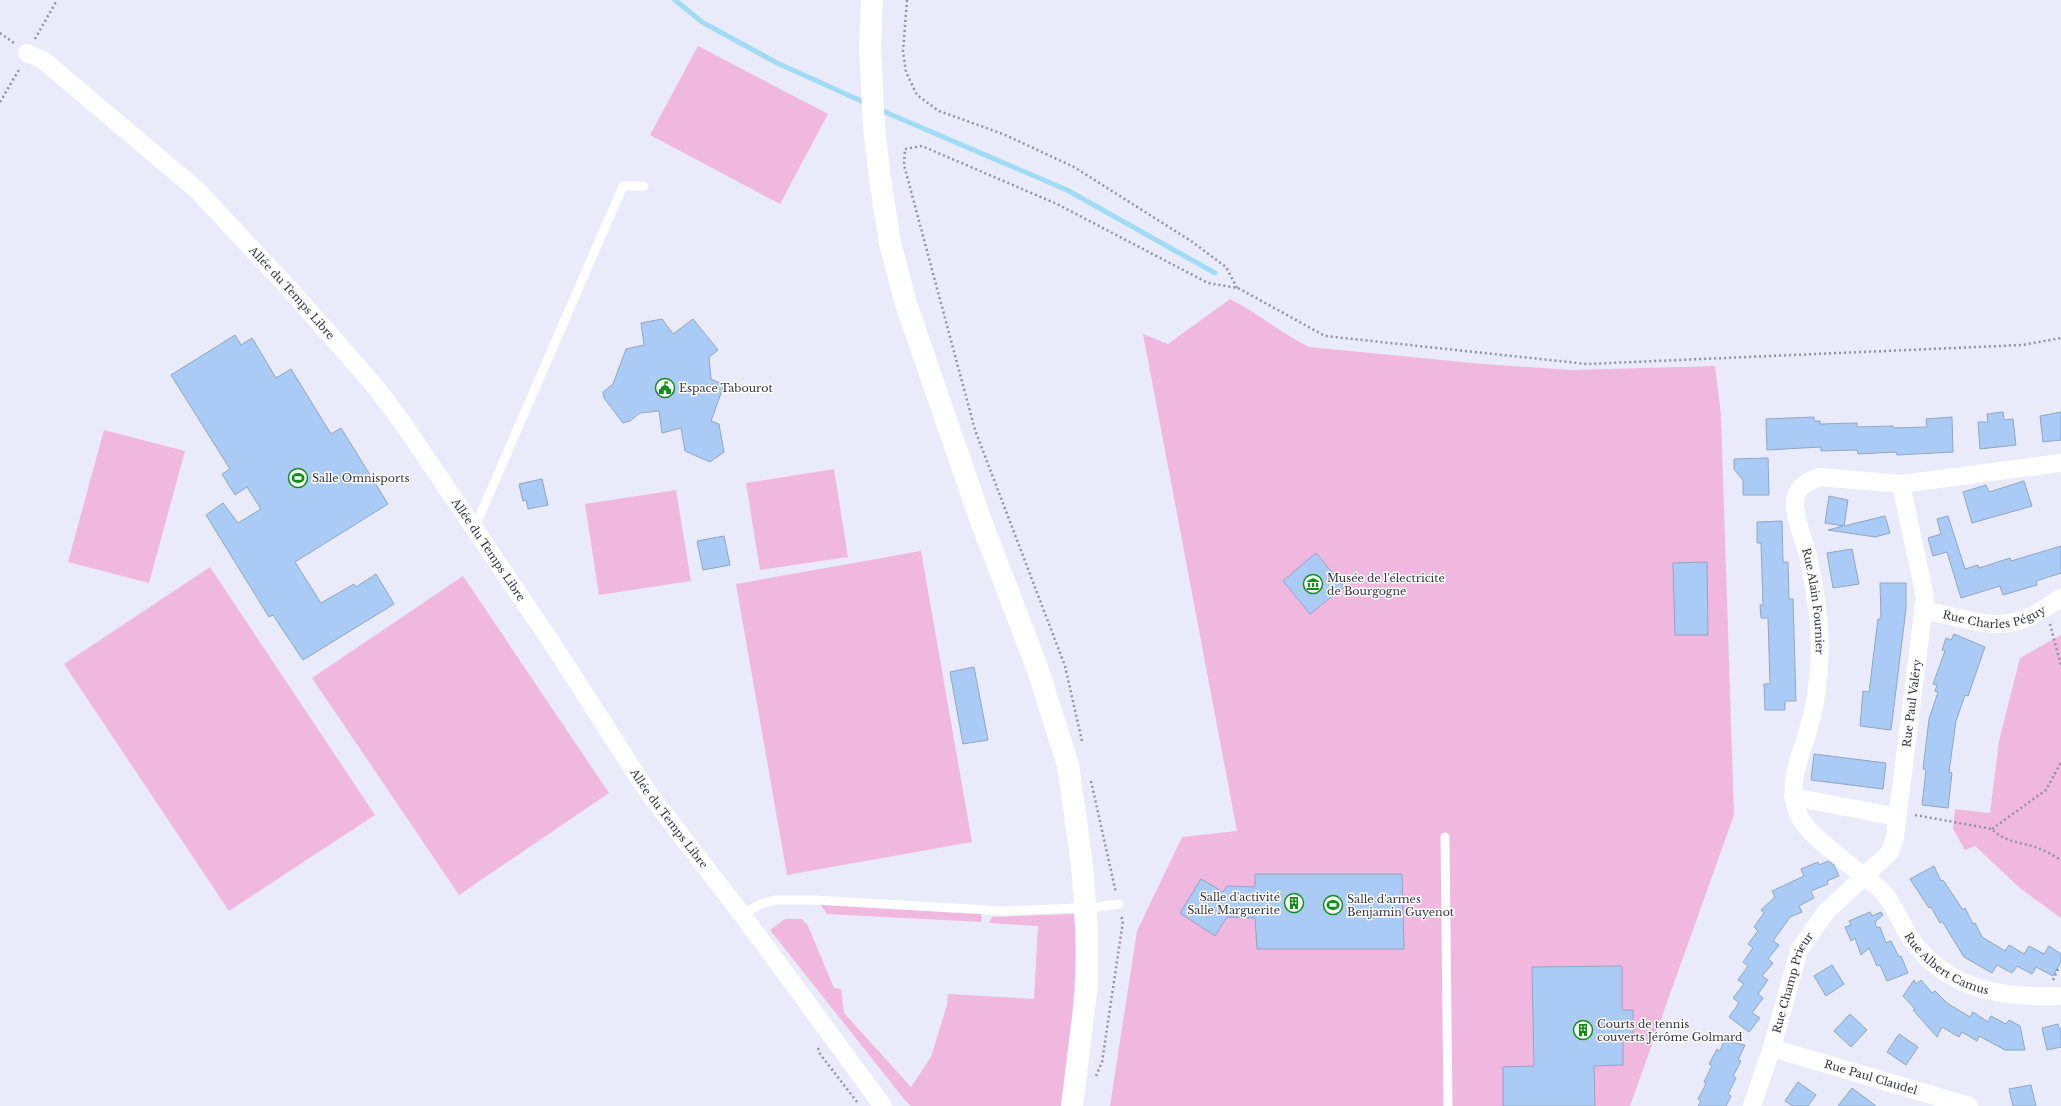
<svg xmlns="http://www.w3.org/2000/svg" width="2061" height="1106" font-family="'Libre Baskerville',serif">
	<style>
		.green { fill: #f0b8de }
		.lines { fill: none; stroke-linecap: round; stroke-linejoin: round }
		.stream { stroke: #a1dbf4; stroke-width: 5 }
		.building { fill: #aacbf5; stroke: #90a6c3 }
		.path { stroke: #9192a0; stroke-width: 2.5; stroke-dasharray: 2 3; stroke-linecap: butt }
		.service { stroke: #fff; stroke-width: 9 }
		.minor { stroke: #fff; stroke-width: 18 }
		.tertiary { stroke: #fff; stroke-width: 22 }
		.labels { text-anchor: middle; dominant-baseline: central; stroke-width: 3; stroke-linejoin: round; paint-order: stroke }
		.street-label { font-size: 11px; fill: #343543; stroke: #fff }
		.poi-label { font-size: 11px; fill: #343543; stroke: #fff; text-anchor: start }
	</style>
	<rect width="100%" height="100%" fill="#eaebfa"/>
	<g class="green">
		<polygon points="698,46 828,114 780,204 650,135"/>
		<path d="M1230,299C1258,313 1280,333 1309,347L1483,364L1572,370L1715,366L1721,415L1734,815L1630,1106H1110L1137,931L1182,837L1237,831L1143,334L1168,344Z"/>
		<polygon points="104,430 185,451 149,583 68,562"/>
		<polygon points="834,469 848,557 760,570 746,483"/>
		<polygon points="676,490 691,581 599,595 585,504"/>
		<polygon points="921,551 972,842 787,875 736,584"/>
		<polygon points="210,567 375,815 229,911 64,664"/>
		<polygon points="463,576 609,793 459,895 312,678"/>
		<polygon points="2061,635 2061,918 2021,889 1975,846 1965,850 1953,829 1955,809 1990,813 1999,741 2020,658"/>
		<polygon points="820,904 982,909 981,922 827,914"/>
		<path d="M1074,914C1079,979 1070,1042 1061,1106H911L904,1099L770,930L785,919H802L808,926L834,988L841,989L844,1013L911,1087L931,1057L947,1005L948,994L1034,999L1038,926L989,923L992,917Z"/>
	</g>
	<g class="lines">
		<g class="stream">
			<polyline points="675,0 702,22 777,63 868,104"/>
			<polyline points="878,109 1067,190 1215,273"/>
		</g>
	</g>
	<g class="building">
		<polygon points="662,319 673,334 693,319 718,350 709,357 711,379 724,385 711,421 719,424 724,452 710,462 685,451 681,428 662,433 659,411 640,413 630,421 623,423 604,398 603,392 613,384 626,349 644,345 641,323"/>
		<polygon points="235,335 241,345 252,338 276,378 291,369 331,434 341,428 388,504 295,562 321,603 354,584 356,587 376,574 394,604 303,660 273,615 269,617 206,515 223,503 238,523 261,509 247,487 235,495 222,474 230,469 171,375"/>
		<polygon points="2003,412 2004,420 2013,419 2016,445 1980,449 1978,422 1988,422 1987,414"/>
		<polygon points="2061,412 2061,440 2043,442 2040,416"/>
		<polygon points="1814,417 1814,421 1820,421 1820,424 1857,423 1857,427 1893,426 1893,428 1927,427 1926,419 1952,417 1953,452 1897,455 1896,452 1858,454 1857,450 1821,451 1821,447 1767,450 1766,419"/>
		<polygon points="1768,458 1769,495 1743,495 1743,480 1734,469 1734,459"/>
		<polygon points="542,479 548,505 528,509 526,500 523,501 519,484"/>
		<polygon points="2024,481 2032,506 1972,523 1963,492 1986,485 1989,492"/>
		<polygon points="1829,496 1848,500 1844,526 1885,516 1890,533 1875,537 1828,530 1843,526 1825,523"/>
		<polygon points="1948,516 1965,569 1978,565 1979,568 2010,558 2011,561 2061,546 2061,573 2036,581 2037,585 2003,595 2000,586 1961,598 1947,552 1933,556 1928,538 1941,534 1937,519"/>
		<polygon points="1782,521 1783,562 1788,562 1789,599 1793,599 1796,701 1785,701 1785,710 1765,710 1764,684 1770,684 1768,618 1761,618 1760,605 1763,605 1761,543 1757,543 1757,522"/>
		<polygon points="724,536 730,565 703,570 697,541"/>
		<polygon points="1852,549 1859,584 1833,588 1827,553"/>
		<polygon points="1316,553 1344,587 1310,614 1283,581"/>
		<polygon points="1707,562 1708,635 1675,635 1673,563"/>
		<polygon points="1880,583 1906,583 1906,609 1891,730 1860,726 1863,691 1869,692 1878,619 1881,619"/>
		<polygon points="1954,634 1985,647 1968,696 1965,695 1956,721 1949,772 1952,773 1948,808 1922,805 1926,770 1923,769 1929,719 1938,692 1935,691 1937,685 1933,684 1945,651 1942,650 1946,638 1951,640"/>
		<polygon points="974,667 988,740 963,744 950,672"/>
		<polygon points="1814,754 1886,763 1883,789 1811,780"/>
		<polygon points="1828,861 1834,865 1839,876 1827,881 1828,884 1811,891 1814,898 1799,906 1802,912 1790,917 1773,941 1779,945 1768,959 1773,963 1762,976 1768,980 1758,994 1763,998 1752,1013 1760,1018 1749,1032 1729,1017 1739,1003 1733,998 1744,984 1738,980 1748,966 1743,962 1753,948 1748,944 1758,931 1754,927 1764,913 1761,910 1775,897 1772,891 1804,876 1801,869 1818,862 1819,865"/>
		<polygon points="1934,866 1941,881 1943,880 1963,910 1965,908 1973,924 1975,923 1982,937 2005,951 2009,945 2024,954 2029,946 2044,954 2049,946 2061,954 2061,962 2053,976 2036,967 2032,974 2017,966 2012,973 1997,965 1992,973 1964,957 1942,921 1940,923 1931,907 1929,908 1910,879"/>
		<polygon points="1255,874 1402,874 1404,949 1257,949 1255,918 1227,917 1215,936 1180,913 1201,879 1223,892 1227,886 1255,887"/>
		<polygon points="1870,912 1872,916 1881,912 1883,915 1875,922 1877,928 1880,927 1886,943 1891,941 1899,957 1901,956 1908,973 1887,981 1880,965 1877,966 1869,948 1861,955 1855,938 1851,941 1845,927 1851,925 1849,921"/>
		<polygon points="1832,965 1844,984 1826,996 1814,976"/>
		<polygon points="1622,966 1622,1010 1633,1010 1633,1037 1623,1038 1623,1065 1594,1066 1595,1106 1503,1106 1503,1067 1534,1066 1532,967"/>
		<polygon points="1914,980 1916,984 1921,980 1932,993 1935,991 1947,1003 1970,1017 1973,1012 1988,1022 1991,1016 2006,1024 2009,1020 2020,1026 2025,1050 2005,1050 1979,1036 1977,1041 1962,1032 1959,1037 1942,1027 1937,1037 1913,1010 1915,1009 1903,996"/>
		<polygon points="1850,1014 1867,1030 1851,1047 1834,1031"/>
		<polygon points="2058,1024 2059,1029 2061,1028 2061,1047 2047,1050 2042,1028"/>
		<polygon points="1899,1034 1918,1047 1906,1065 1887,1052"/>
		<polygon points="1724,1041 1745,1045 1738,1060 1741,1061 1733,1076 1736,1078 1728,1094 1731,1096 1726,1106 1698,1106 1701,1101 1698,1099 1706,1084 1704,1082 1712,1066 1709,1064 1717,1049 1720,1051"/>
		<polygon points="1798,1082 1816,1095 1808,1106 1793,1106 1785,1101"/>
		<polygon points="2031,1085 2036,1106 2013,1106 2009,1089"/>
		<polygon points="1852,1088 1876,1106 1838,1106"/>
	</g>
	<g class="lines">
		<g class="path">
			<polyline points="907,0 903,51 906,72 917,95 939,111 1003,134 1074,167 1191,241 1226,267 1237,288"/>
			<polyline points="0,33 14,43"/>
			<polyline points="35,39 57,0"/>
			<polyline points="0,102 20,68"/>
			<polyline points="2050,624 2061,666"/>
			<polyline points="1082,741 1065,666 975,430 904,165 905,149 922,146 1057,204 1208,283 1238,288 1325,336 1587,364 2022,345 2061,338"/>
			<polyline points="1091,781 1116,893"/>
			<path d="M1915,815L1992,829C2005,843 2022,842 2038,848C2046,851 2054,856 2061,860"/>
			<polyline points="1992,829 2046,790 2061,762"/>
			<polyline points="2053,980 2058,969 2061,968"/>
			<polyline points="818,1048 820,1054 857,1102"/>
			<polyline points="1096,1076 1102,1062 1123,921 1121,916"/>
		</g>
		<g class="service">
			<polyline points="474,529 623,186 644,186"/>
			<polyline points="1445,837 1448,1106"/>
			<polyline points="1097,907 1119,904"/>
			<polyline points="744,917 750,910 761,904 776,900 814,900 1004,911 1075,908"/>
		</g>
		<g class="minor">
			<path id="s1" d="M27,53L43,60L197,190L295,295L374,385L404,425L552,643L647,791L744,917L883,1106"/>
			<path id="s2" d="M2061,463L1901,484L1819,477C1810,481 1799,485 1796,496C1791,513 1806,543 1809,561C1813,579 1816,597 1818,616C1822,651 1819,693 1809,727C1803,751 1791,772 1794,798C1797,825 1817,838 1836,854C1851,866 1865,878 1880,889C1890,897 1903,927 1911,939C1948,991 2003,998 2061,996"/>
			<path id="s3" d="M1924,611C1960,615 1993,634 2029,617C2040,612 2051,604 2061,598"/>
			<polyline points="1793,797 1898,817"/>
			<path id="s4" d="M1772,1048L1969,1106"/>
			<path id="s5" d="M1752,1106L1772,1048L1799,950L1826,912L1890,852L1895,837L1925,597L1901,484"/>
		</g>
		<polyline class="tertiary" points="872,0 870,46 874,128 881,186 890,243 906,304 981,521 1038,670 1068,765 1082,865 1087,929 1087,985 1072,1106"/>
	</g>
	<defs>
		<g id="civic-ring" transform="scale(1)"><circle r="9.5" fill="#fff" stroke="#108e1a" stroke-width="1.5"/><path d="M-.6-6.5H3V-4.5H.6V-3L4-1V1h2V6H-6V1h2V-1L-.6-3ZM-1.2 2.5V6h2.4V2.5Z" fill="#108e1a"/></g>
		<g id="stadium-ring" transform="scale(1)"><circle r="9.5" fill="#fff" stroke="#108e1a" stroke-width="1.5"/><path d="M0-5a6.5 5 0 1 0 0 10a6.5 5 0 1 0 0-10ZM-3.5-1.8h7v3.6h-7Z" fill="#108e1a"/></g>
		<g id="museum-ring" transform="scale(1)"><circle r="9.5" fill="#fff" stroke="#108e1a" stroke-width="1.5"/><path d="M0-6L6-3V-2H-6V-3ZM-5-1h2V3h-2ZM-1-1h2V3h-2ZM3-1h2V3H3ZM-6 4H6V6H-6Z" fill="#108e1a"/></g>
		<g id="building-ring" transform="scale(1)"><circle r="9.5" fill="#fff" stroke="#108e1a" stroke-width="1.5"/><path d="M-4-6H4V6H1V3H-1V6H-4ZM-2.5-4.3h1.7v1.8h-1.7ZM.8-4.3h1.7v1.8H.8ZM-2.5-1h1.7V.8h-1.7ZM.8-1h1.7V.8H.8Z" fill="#108e1a"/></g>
	</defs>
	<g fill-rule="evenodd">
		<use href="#civic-ring" x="665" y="388"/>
		<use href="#stadium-ring" x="298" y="478"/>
		<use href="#museum-ring" x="1313" y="584"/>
		<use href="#building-ring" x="1294" y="903"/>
		<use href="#stadium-ring" x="1333" y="905"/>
		<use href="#building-ring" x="1583" y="1030"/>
	</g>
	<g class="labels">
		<g class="street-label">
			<text stroke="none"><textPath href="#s1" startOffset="359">Allée du Temps Libre</textPath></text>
			<text stroke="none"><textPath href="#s1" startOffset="683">Allée du Temps Libre</textPath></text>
			<text stroke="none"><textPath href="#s2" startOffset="382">Rue Alain Fournier</textPath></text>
			<text stroke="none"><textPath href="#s3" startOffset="72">Rue Charles Péguy</textPath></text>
			<text stroke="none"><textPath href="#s5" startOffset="448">Rue Paul Valéry</textPath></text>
			<text stroke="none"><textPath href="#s1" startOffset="1007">Allée du Temps Libre</textPath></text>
			<text stroke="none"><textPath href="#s2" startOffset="814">Rue Albert Camus</textPath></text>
			<text stroke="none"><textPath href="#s5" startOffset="130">Rue Champ Prieur</textPath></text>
			<text stroke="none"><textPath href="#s4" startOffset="103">Rue Paul Claudel</textPath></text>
		</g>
		<g class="poi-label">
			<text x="679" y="388">Espace Tabourot</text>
			<text x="312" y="478">Salle Omnisports</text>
			<text x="1327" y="578">Musée de l'électricité<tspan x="1327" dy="13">de Bourgogne</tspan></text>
			<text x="1280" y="897" text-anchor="end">Salle d'activité<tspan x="1280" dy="13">Salle Marguerite</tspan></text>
			<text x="1347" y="899">Salle d'armes<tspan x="1347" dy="13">Benjamin Guyenot</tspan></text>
			<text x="1597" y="1024">Courts de tennis<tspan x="1597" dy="13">couverts Jérôme Golmard</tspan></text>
		</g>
	</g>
</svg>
